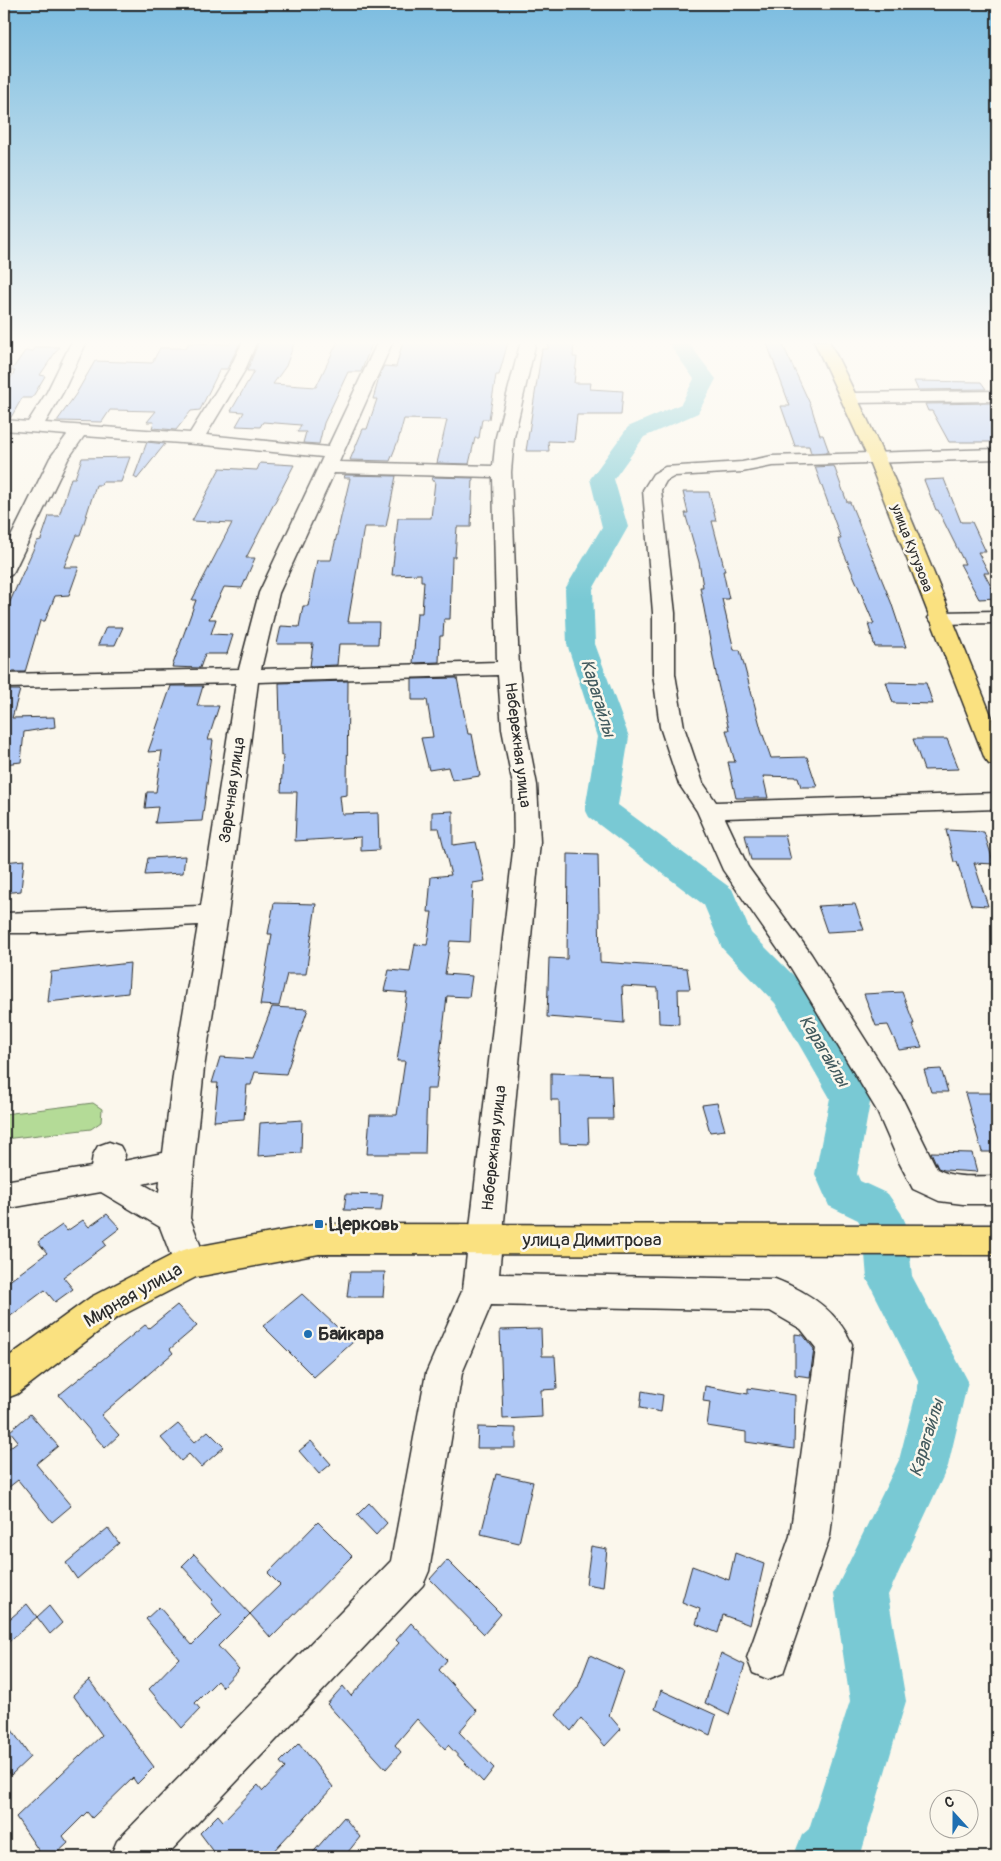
<svg xmlns="http://www.w3.org/2000/svg" width="1001" height="1861" font-family="Pangolin,sans-serif">
	<style>
		.green { fill: #b4db97; stroke: #708361 }
		.lines { fill: none; stroke-linecap: round; stroke-linejoin: round }
		.river { fill: #79c9d4; fill-rule: evenodd }
		.building { fill: #afc8f6; stroke: #2b2b2b }
		.minor-casing { stroke: #2b2b2b; stroke-width: 3 }
		.major-casing { stroke: #2b2b2b; stroke-width: 3 }
		.minor { fill: #fbf7ec; fill-rule: evenodd }
		.major { fill: #fae180; fill-rule: evenodd }
		.poi-dot { fill: #1f6fb2; stroke: #fbf7ec; stroke-width: 2 }
		.labels { text-anchor: middle; dominant-baseline: central; stroke-width: 5; stroke-linejoin: round; paint-order: stroke }
		.far-street-label { font-size: 14px; fill: #2b2b2b; stroke: #fbf7ec }
		.street-label { font-size: 16px; fill: #2b2b2b; stroke: #fbf7ec }
		.water-label { font-size: 18px; font-style: italic; fill: #425a5e; stroke: #fbf7ec }
		.near-poi-label { font-size: 19px; font-weight: bold; fill: #2b2b2b; stroke: #fbf7ec; text-anchor: start }
		.near-street-label { font-size: 19px; fill: #2b2b2b; stroke: #fbf7ec }
	</style>
	<rect width="100%" height="100%" fill="#fbf7ec"/>
	<filter id="ink" filterUnits="userSpaceOnUse"><feTurbulence type="fractalNoise" baseFrequency=".02" numOctaves="2"/><feDisplacementMap in="SourceGraphic" scale="10" xChannelSelector="R" yChannelSelector="G"/><feConvolveMatrix kernelMatrix="1 2 1 2 8 2 1 2 1" color-interpolation-filters="sRGB"/></filter>
	<g filter="url(#ink)">
		<polygon class="green" points="93,1103 102,1109 101,1122 91,1129 4,1139 4,1114"/>
		<g class="lines">
			<polygon class="river" points="667,341 687,341 716,379 698,413 644,437 614,479 628,527 593,589 595,644 629,737 618,805 732,889 751,933 801,983 865,1086 871,1097 857,1174 860,1181 888,1194 901,1213 907,1226 912,1276 968,1381 948,1466 888,1595 906,1701 860,1857 793,1857 802,1835 809,1829 850,1701 834,1593 899,1460 919,1382 867,1279 863,1229 858,1220 829,1206 815,1174 830,1098 775,1003 722,948 704,905 589,817 585,809 597,737 567,644 565,589 602,527 590,479 628,427 681,404 694,379"/>
		</g>
		<g class="building">
			<polygon points="230,341 241,341 227,369 220,369 200,410 191,411 176,430 152,428 154,422 147,422 156,411 110,410 102,422 57,421 76,394 95,361 152,363 160,348 186,348 189,343 230,344"/>
			<polygon points="259,341 295,341 286,366 273,384 316,387 338,341 373,341 361,372 348,372 324,423 319,444 303,443 306,432 297,432 301,425 263,422 260,427 236,426 244,412 231,411 254,371 247,371"/>
			<polygon points="403,341 508,342 499,375 496,375 489,419 482,419 479,438 475,438 469,464 437,463 447,420 404,419 398,441 390,461 350,460 363,429 367,429 377,399 373,399 381,371 384,366 396,367"/>
			<polygon points="549,341 574,341 573,357 577,357 574,383 591,383 590,389 623,391 621,415 577,415 574,442 548,441 549,451 526,451 542,349 548,349"/>
			<polygon points="766,341 781,341 811,406 820,435 823,435 829,452 811,453 809,446 795,446 781,406 790,406"/>
			<polygon points="35,347 59,347 40,375 45,376 32,398 22,398 10,419 4,418 4,389 15,371 11,371 25,351 33,351"/>
			<polygon points="914,381 981,382 986,389 918,390"/>
			<polygon points="995,403 997,407 997,442 949,442 932,411 928,411 925,404"/>
			<polygon points="147,442 165,444 137,479 134,477"/>
			<polygon points="130,457 121,482 102,482 101,485 96,485 83,526 80,535 77,535 64,567 79,567 69,595 55,596 45,621 40,621 25,672 4,672 4,615 37,541 41,540 49,516 59,516 71,478 75,478 82,458"/>
			<polygon points="260,463 294,465 246,558 255,558 242,588 224,587 209,619 216,619 211,634 233,635 227,654 205,654 200,668 172,667 196,600 192,600 232,523 192,521 220,468 257,470"/>
			<polygon points="834,466 847,502 850,502 891,602 906,647 875,647 868,624 874,624 838,539 841,539 815,467"/>
			<polygon points="345,475 396,476 386,527 364,527 348,622 379,622 378,644 339,644 337,665 310,666 313,644 277,644 281,626 299,627 303,606 308,606 317,560 331,560 350,478 344,478"/>
			<polygon points="433,477 473,478 471,527 457,527 455,557 452,557 450,619 444,619 443,636 440,636 439,662 413,663 417,613 422,613 424,581 421,581 421,574 392,575 398,518 431,518 435,481 432,481"/>
			<polygon points="944,479 961,522 972,522 986,552 978,552 989,573 984,573 997,598 979,599 960,564 965,564 938,510 936,510 924,480"/>
			<polygon points="683,492 709,492 716,521 712,521 725,571 723,571 729,599 722,599 734,650 740,650 761,729 771,758 807,757 817,787 801,787 798,777 763,776 768,798 736,798 728,762 735,762 726,730 729,730 718,684 700,587 703,587 699,562 685,513 688,513"/>
			<polygon points="106,627 123,627 115,645 98,645"/>
			<polygon points="457,678 468,734 472,734 480,776 452,780 448,767 429,770 421,738 433,737 427,700 412,700 412,679"/>
			<polygon points="348,681 347,795 340,796 342,814 378,813 379,850 361,851 361,837 295,841 297,792 281,792 283,755 281,756 279,683"/>
			<polygon points="886,682 926,683 933,704 893,703"/>
			<polygon points="171,686 203,686 197,706 219,706 208,740 213,740 202,821 155,823 158,807 145,808 147,792 156,792 162,751 148,752"/>
			<polygon points="4,690 20,690 12,718 54,717 55,727 24,732 21,762 4,764"/>
			<polygon points="913,739 947,739 959,769 924,770"/>
			<polygon points="453,811 453,845 476,842 485,881 473,883 470,942 450,941 445,974 472,976 469,997 447,996 436,1089 427,1089 425,1154 367,1154 370,1115 397,1115 405,1061 397,1061 407,993 384,991 389,970 410,972 415,944 427,945 432,912 428,912 431,877 451,875 439,828 432,828 432,812"/>
			<polygon points="946,830 984,832 994,864 974,863 988,906 971,905 957,862 954,862"/>
			<polygon points="745,835 785,835 791,860 751,860"/>
			<polygon points="568,854 598,855 600,962 687,968 690,989 678,989 679,1024 659,1023 658,988 622,986 624,1023 547,1017 549,958 567,959"/>
			<polygon points="185,856 183,873 145,875 148,858"/>
			<polygon points="24,860 21,891 4,893 4,862"/>
			<polygon points="274,903 316,904 306,974 287,974 279,1006 260,1005 272,934 268,934"/>
			<polygon points="855,904 864,930 827,932 818,906"/>
			<polygon points="130,963 128,993 48,1002 51,972"/>
			<polygon points="902,992 914,1024 912,1024 922,1047 899,1050 888,1025 876,1026 864,994"/>
			<polygon points="272,1007 308,1009 286,1074 255,1072 251,1085 247,1085 244,1119 214,1121 218,1083 212,1083 220,1057 252,1059"/>
			<polygon points="941,1069 948,1092 931,1092 924,1070"/>
			<polygon points="551,1073 611,1075 613,1119 588,1119 589,1144 560,1143 559,1100 551,1100"/>
			<polygon points="965,1093 993,1093 997,1108 997,1152 982,1152"/>
			<polygon points="717,1103 725,1130 710,1132 702,1105"/>
			<polygon points="302,1120 301,1153 258,1156 260,1123"/>
			<polygon points="931,1152 972,1153 977,1172 944,1170 938,1168"/>
			<polygon points="346,1194 383,1195 381,1211 344,1210"/>
			<polygon points="107,1214 120,1228 103,1241 106,1245 63,1277 73,1289 55,1302 45,1290 4,1321 4,1285 47,1253 38,1242 62,1225 67,1231 83,1220 89,1227"/>
			<polygon points="350,1272 385,1272 383,1297 347,1297"/>
			<polygon points="302,1294 353,1342 314,1377 263,1326"/>
			<polygon points="177,1305 197,1326 170,1349 173,1353 101,1415 119,1435 105,1448 59,1395 145,1325 149,1328"/>
			<polygon points="541,1329 542,1356 555,1356 557,1389 541,1390 542,1417 503,1419 500,1330"/>
			<polygon points="795,1334 803,1335 814,1349 810,1377 795,1375"/>
			<polygon points="705,1386 748,1394 748,1388 795,1395 794,1449 746,1442 746,1432 707,1426 710,1402 703,1401"/>
			<polygon points="642,1391 663,1395 661,1412 640,1408"/>
			<polygon points="30,1414 58,1446 36,1464 71,1506 52,1522 18,1480 4,1491 4,1452 18,1441 10,1431"/>
			<polygon points="178,1424 195,1442 208,1431 224,1447 201,1467 189,1454 181,1461 161,1438"/>
			<polygon points="478,1427 516,1428 516,1448 477,1448"/>
			<polygon points="311,1441 331,1464 319,1474 299,1451"/>
			<polygon points="496,1474 533,1482 519,1543 481,1534"/>
			<polygon points="369,1503 387,1523 376,1535 357,1515"/>
			<polygon points="318,1522 352,1556 271,1638 250,1614 280,1585 268,1573"/>
			<polygon points="108,1528 119,1543 77,1579 66,1563"/>
			<polygon points="591,1546 607,1549 603,1587 586,1584"/>
			<polygon points="735,1553 764,1564 750,1625 723,1615 718,1633 696,1624 700,1609 682,1602 692,1566 729,1580"/>
			<polygon points="194,1554 250,1614 218,1646 239,1669 222,1687 217,1681 195,1703 200,1709 182,1728 149,1689 179,1658 146,1619 159,1607 192,1645 222,1615 211,1602 213,1600 182,1566"/>
			<polygon points="447,1560 501,1614 484,1634 430,1579"/>
			<polygon points="27,1604 37,1617 4,1646 4,1624"/>
			<polygon points="49,1606 62,1623 50,1634 37,1617"/>
			<polygon points="411,1623 447,1660 439,1670 477,1711 459,1732 494,1768 483,1782 448,1745 445,1749 417,1719 395,1745 401,1752 386,1769 327,1704 343,1686 351,1696 399,1643 396,1640"/>
			<polygon points="721,1653 745,1665 729,1715 705,1703"/>
			<polygon points="590,1655 624,1671 609,1715 621,1729 605,1746 581,1718 571,1731 556,1715 578,1687"/>
			<polygon points="89,1680 154,1767 137,1784 133,1778 92,1818 87,1812 63,1836 68,1843 53,1857 43,1857 16,1817 102,1735 73,1695"/>
			<polygon points="661,1690 716,1715 710,1735 655,1709"/>
			<polygon points="4,1718 30,1757 11,1775 4,1764"/>
			<polygon points="299,1743 333,1787 268,1857 218,1857 200,1833 218,1815 223,1821 258,1785 263,1791 285,1768 280,1762"/>
			<polygon points="344,1817 360,1837 344,1857 309,1857"/>
		</g>
		<g class="lines">
			<g class="minor-casing">
				<g id="minor">
					<path d="M72,341H87L63,392L45,423L190,433L229,370L243,341H257L245,370L206,435L328,447L378,341H393L339,462L493,466L496,437L521,341H536L514,437L511,472L519,668L526,729L537,785L540,842L499,1274L775,1279C809,1292 837,1311 852,1344L830,1536L783,1673L768,1679L753,1673L747,1658L790,1536L816,1348L801,1329L770,1311L491,1305L462,1373L429,1571L423,1585L165,1857H110L117,1841L391,1561L426,1373L463,1289L514,842L513,785L502,729L498,675L258,682L228,915L204,1068L194,1163L190,1218L207,1263L202,1274L190,1278L178,1274L160,1227L101,1192L4,1209V1181L91,1167L93,1155L98,1146L109,1142L120,1146L125,1155L124,1161L163,1153L174,1068L198,925L44,933H4V913L201,906L236,683L4,688V674L239,669L259,593L323,457L195,444L84,436L68,459L14,571L11,575L4,577V551L50,458L67,435L4,430V420L28,422L47,392ZM334,473L493,477L497,662L261,669L279,593ZM160,1180L159,1193L143,1184Z"/>
					<polygon points="997,391 997,401 850,403 844,402 842,398 844,394 850,393"/>
					<path d="M997,449V459L772,466L742,472L675,476L666,481L661,490L675,613V674L684,727L703,783L716,802L997,793V809L725,818L748,867L811,954L901,1096L937,1169C954,1179 977,1176 997,1176V1204H963L939,1201L913,1189L899,1162L876,1109L791,968L723,870L697,811L679,784L660,727L653,674V613L643,490L653,474L665,467L742,462L772,456Z"/>
					<polygon points="997,611 997,623 939,624 932,622 928,618 932,614 939,612"/>
				</g>
			</g>
			<g class="major-casing">
				<g id="major">
					<path d="M814,341H829C894,467 944,599 997,730V766L989,764L985,759L867,456Z"/>
					<polygon points="319,1224 997,1225 997,1255 319,1254 196,1277 115,1319 17,1394 4,1399 4,1360 91,1297 178,1252 190,1248"/>
				</g>
			</g>
			<use href="#minor" class="minor"/>
			<use href="#major" class="major"/>
		</g>
	</g>
	<linearGradient id="sky" x2="0" y2="1"><stop stop-color="#7bbce0"/><stop offset="0.57" stop-color="#fdfbf6"/><stop offset="1" stop-color="#fdfbf6" stop-opacity="0"/></linearGradient>
	<rect width="1001" height="601" fill="url(#sky)"/>
	<g class="poi-dot">
		<rect x="314" y="1219" width="10" height="10" rx="2.5"/>
		<circle cx="308" cy="1334" r="5"/>
	</g>
	<g class="labels">
		<g class="far-street-label">
			<text transform="translate(912 548) rotate(69)">улица Кутузова</text>
		</g>
		<g class="street-label">
			<text transform="translate(518 745) rotate(83)">Набережная улица</text>
			<text transform="translate(232 790) rotate(-82)">Заречная улица</text>
			<text transform="translate(494 1148) rotate(-84)">Набережная улица</text>
		</g>
		<g class="water-label">
			<text transform="translate(598 698) rotate(73)">Карагайлы</text>
			<text transform="translate(824 1051) rotate(59)">Карагайлы</text>
			<text transform="translate(927 1438) rotate(-73)">Карагайлы</text>
		</g>
		<g class="near-poi-label">
			<text x="329" y="1224">Церковь</text>
			<text x="318" y="1334">Байкара</text>
		</g>
		<g class="near-street-label">
			<text x="592" y="1240">улица Димитрова</text>
			<text transform="translate(133 1295) rotate(-30)">Мирная улица</text>
		</g>
	</g>
	<rect width="1001" height="1861" fill="none" stroke="#fbf7ec" stroke-width="20"/>
	<rect x="10" y="10" width="981" height="1841" fill="none" stroke="#2b2b2b" stroke-width="2" filter="url(#ink)"/>
	<g transform="translate(954 1814) rotate(339)"><circle r="24" fill="#fbf7ec" stroke="#a8a59f"/>
	<path d="M0-4L9 19L0 12L-9 19Z" fill="#1f6fb2"/>
	<text y="-8" font-size="14" font-weight="bold" text-anchor="middle" fill="#2b2b2b">С</text>
	</g>
</svg>
